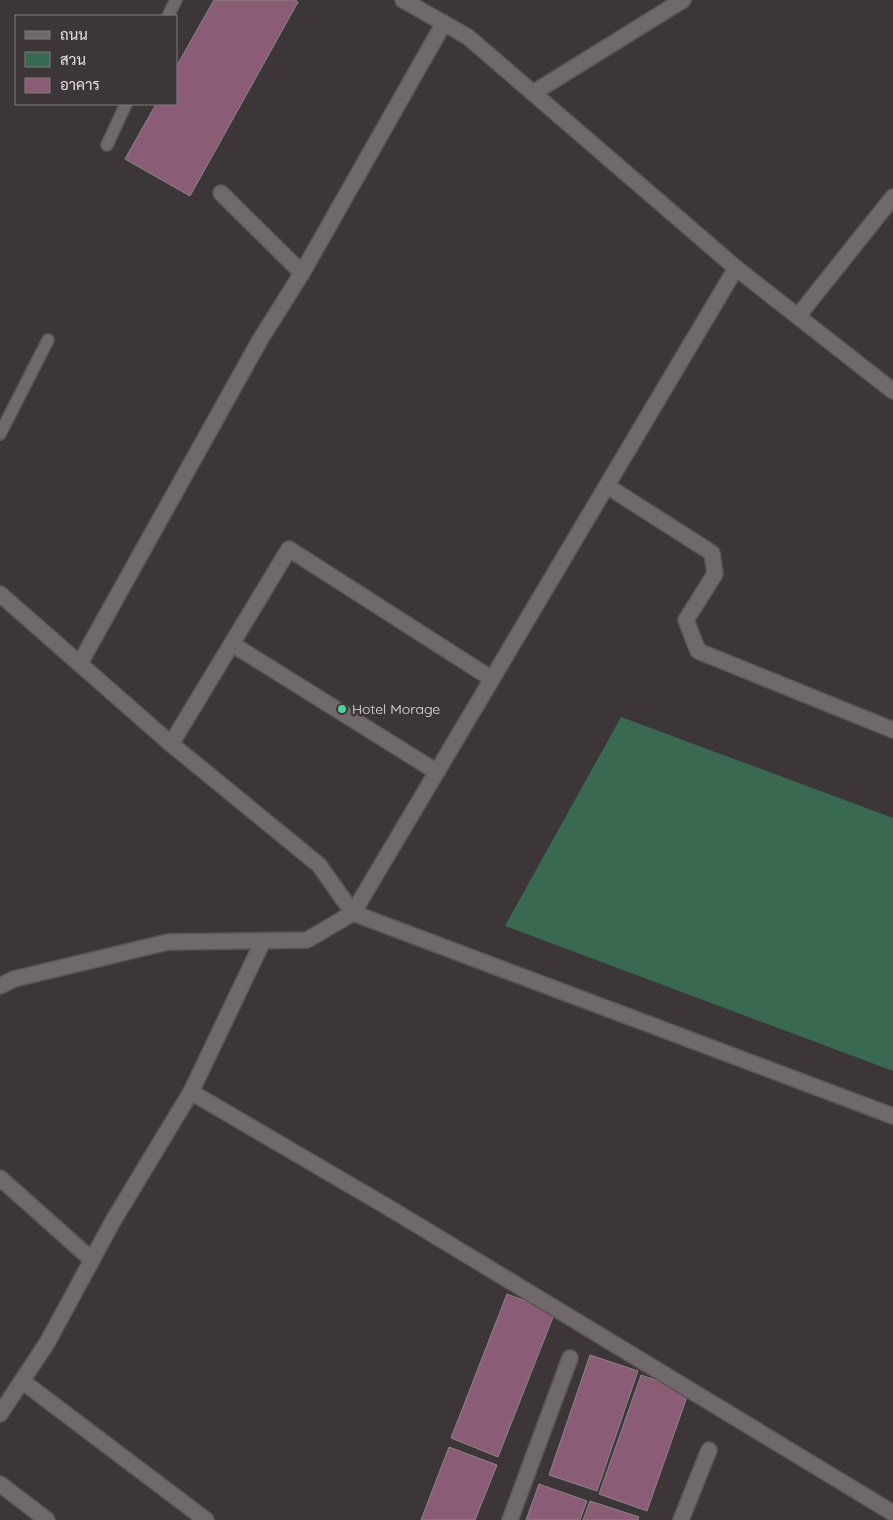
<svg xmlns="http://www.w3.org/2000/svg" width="893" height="1520" font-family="Quicksand,Sarabun,sans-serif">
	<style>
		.green { fill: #396951 }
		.building { fill: #8b5c75; stroke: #8c8588 }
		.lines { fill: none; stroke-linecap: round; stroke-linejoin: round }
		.service-casing { stroke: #595457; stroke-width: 14 }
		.minor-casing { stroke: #595457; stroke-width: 18 }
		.service { stroke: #70696c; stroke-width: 11 }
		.minor { stroke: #70696c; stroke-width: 15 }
		.poi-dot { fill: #4ed399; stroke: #3c3639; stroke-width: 2 }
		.labels { text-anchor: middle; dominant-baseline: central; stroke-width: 5; stroke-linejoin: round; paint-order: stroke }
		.poi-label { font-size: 14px; fill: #e5e1e3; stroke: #3c3639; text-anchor: start }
	</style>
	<rect width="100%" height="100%" fill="#3c3639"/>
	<polygon class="green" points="621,717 893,818 893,1071 505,926"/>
	<g class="building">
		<polygon points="214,0 295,0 298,2 190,196 125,159 156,104 176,104 176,67"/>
		<polygon points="507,1294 555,1312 498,1457 451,1438"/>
		<polygon points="590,1355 638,1371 597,1491 549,1475"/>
		<polygon points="641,1375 689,1391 647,1511 599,1494"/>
		<polygon points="449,1447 497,1465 475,1520 421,1520"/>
		<polygon points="539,1484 587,1501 580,1520 526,1520"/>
		<polygon points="590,1501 639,1517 638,1520 583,1520"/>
	</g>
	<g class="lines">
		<g class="service-casing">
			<g id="service">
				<polyline points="168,16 176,0"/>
				<polyline points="107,145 126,104"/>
				<polyline points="0,434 48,340"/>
			</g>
		</g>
		<g class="minor-casing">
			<g id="minor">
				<polyline points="403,0 468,37 736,268 893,391"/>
				<polyline points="533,93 683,0"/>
				<polyline points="221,193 302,273"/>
				<polyline points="798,316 893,197"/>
				<polyline points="607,486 712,553 715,574 686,620 698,651 893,730"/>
				<polyline points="0,594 171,744 319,865 353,913 893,1116"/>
				<polyline points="232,644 437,772"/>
				<polyline points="80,663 260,340 302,273 444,23"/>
				<polyline points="171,744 289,549 492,679"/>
				<polyline points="0,986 14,979 168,942 307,940 353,913 736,268"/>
				<polyline points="191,1092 396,1212 893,1513"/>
				<polyline points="0,1178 92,1260"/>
				<polyline points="22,1381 206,1520"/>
				<polyline points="0,1414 47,1343 113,1221 191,1092 263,941"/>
				<polyline points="0,1484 47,1520"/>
				<polyline points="510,1520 570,1358"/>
				<polyline points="681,1520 709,1450"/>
			</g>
		</g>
		<use href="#service" class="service"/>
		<use href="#minor" class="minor"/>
	</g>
	<circle class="poi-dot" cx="342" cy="709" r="5"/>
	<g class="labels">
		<g class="poi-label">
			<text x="352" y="709">Hotel Morage</text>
		</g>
	</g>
	<rect x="15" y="15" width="162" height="90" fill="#3c3639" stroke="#807a7d"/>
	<rect x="25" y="31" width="25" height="8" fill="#70696c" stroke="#807a7d"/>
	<text x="60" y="40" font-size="15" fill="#e5e1e3">ถนน</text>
	<rect x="25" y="52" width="25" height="15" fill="#396951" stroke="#807a7d"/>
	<text x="60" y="65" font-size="15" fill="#e5e1e3">สวน</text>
	<rect x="25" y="78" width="25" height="15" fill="#8b5c75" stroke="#807a7d"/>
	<text x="60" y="90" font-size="15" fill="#e5e1e3">อาคาร</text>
</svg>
